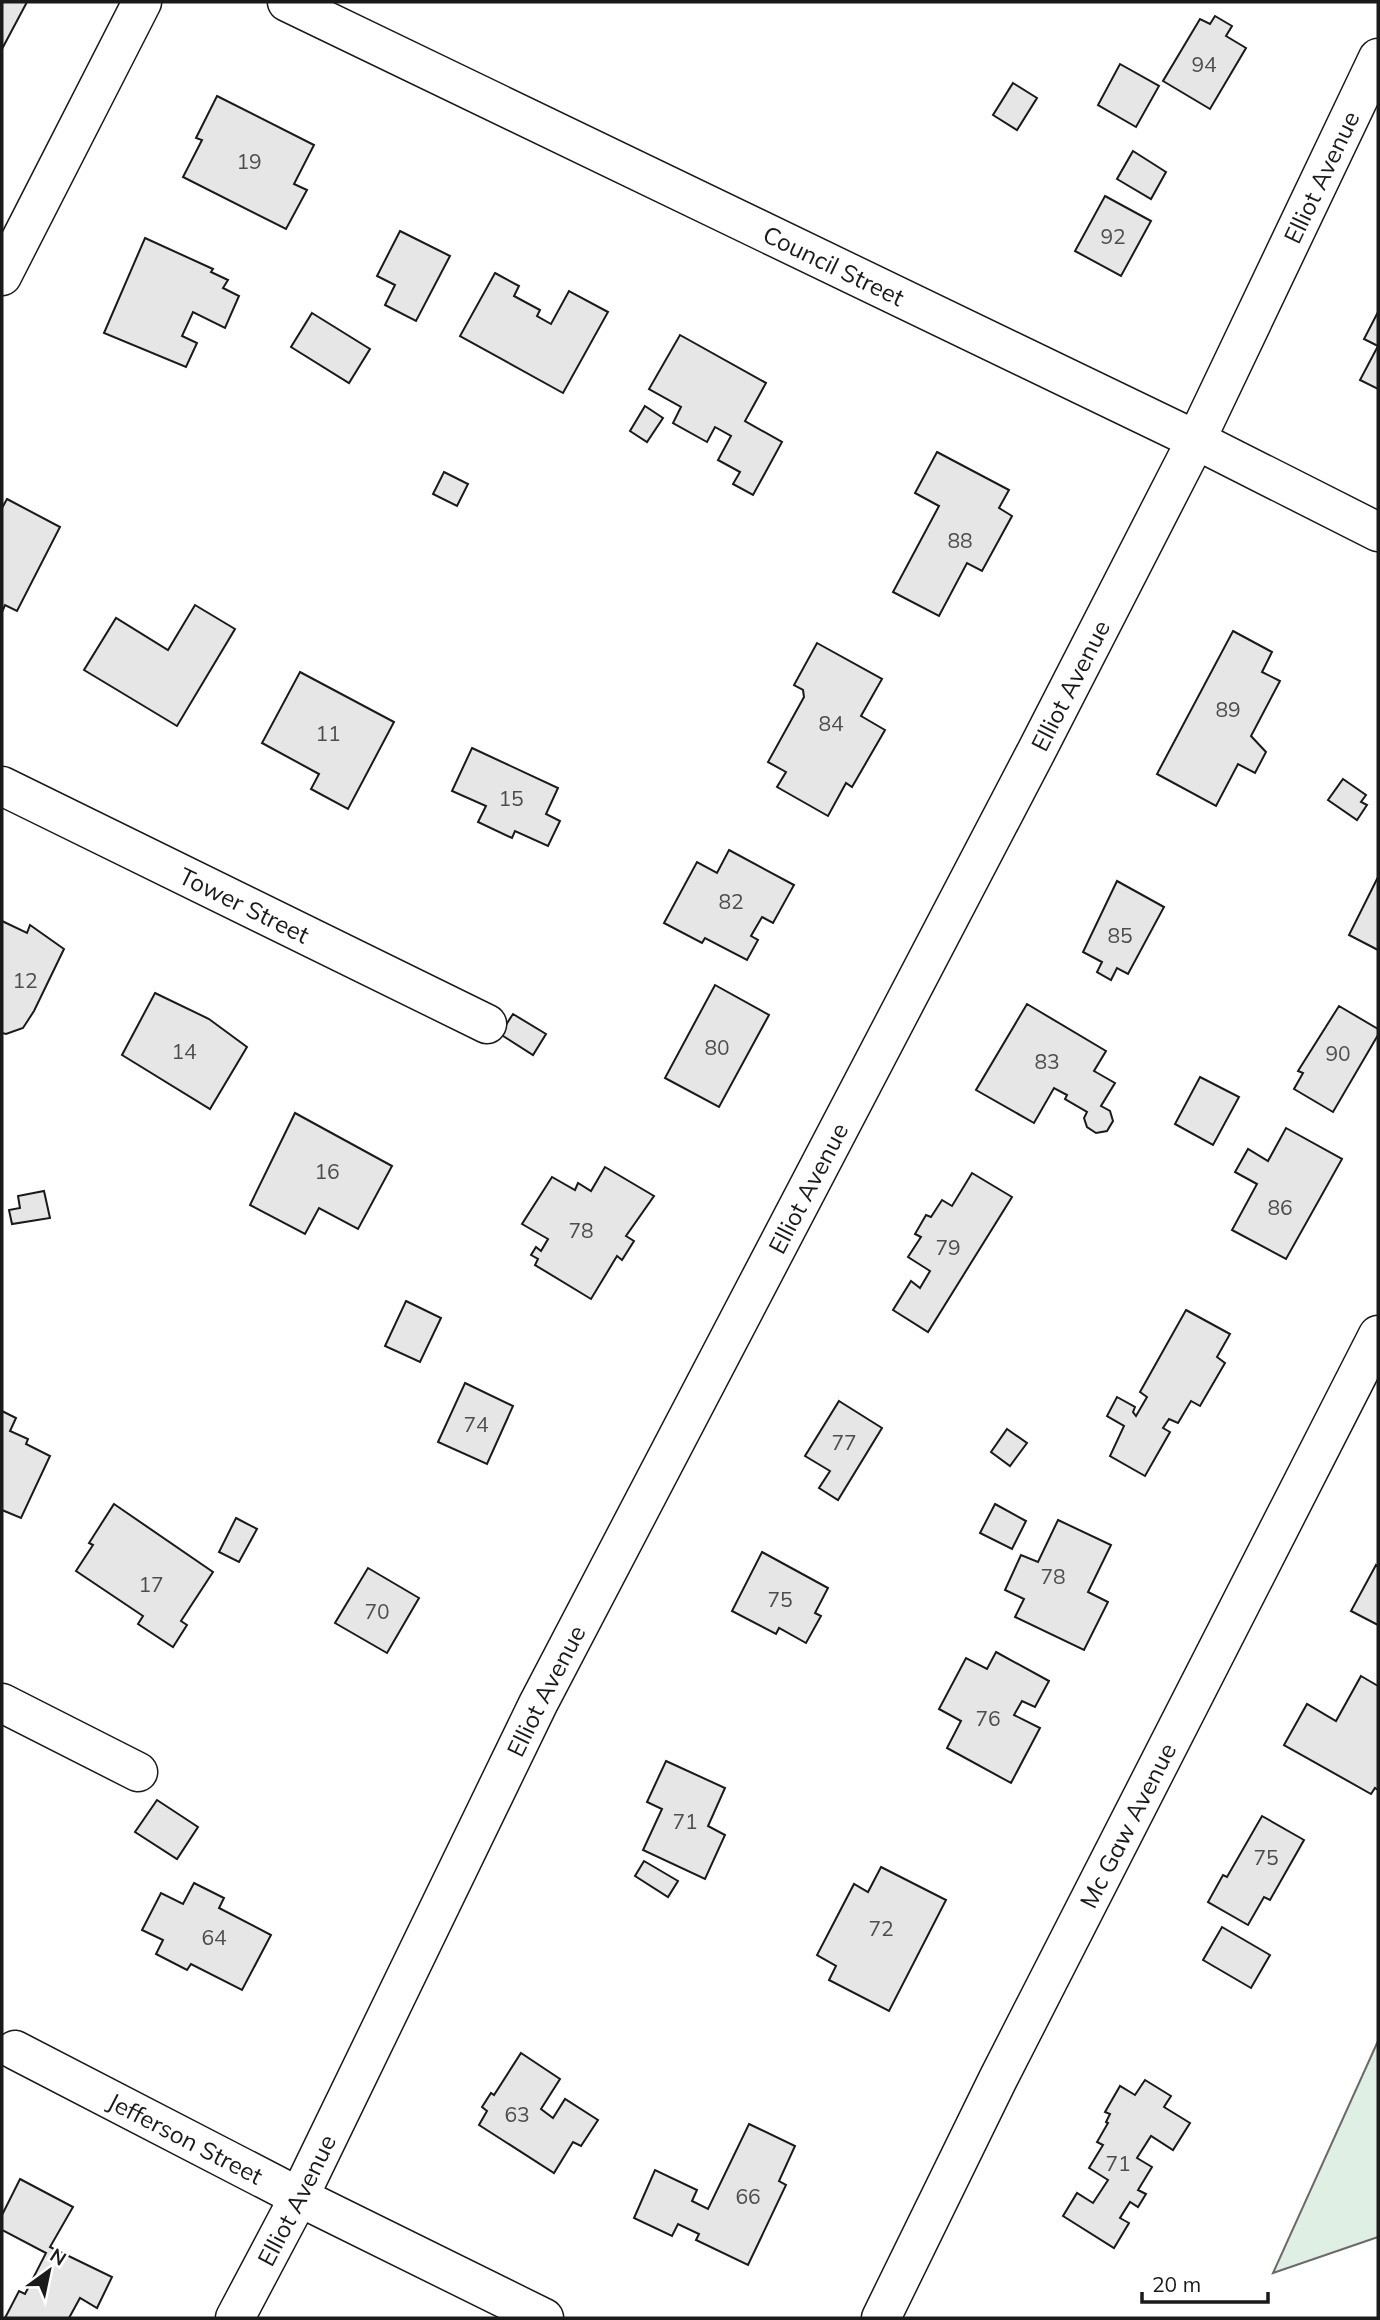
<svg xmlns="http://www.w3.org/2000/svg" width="1380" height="2320" font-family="Mulish,sans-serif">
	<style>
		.green { fill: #e0efe3; stroke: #6a6a6a; stroke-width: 2 }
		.building { fill: #e6e6e6; stroke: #1a1a1a; stroke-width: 2 }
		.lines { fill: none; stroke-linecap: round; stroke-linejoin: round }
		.minor-casing { stroke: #1a1a1a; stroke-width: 41 }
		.minor { stroke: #fff; stroke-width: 38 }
		.labels { text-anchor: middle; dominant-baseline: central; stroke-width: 5; stroke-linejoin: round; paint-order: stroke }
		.number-label { font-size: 21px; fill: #4d4d4d }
		.street-label { font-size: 24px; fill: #1a1a1a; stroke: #fff }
	</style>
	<rect width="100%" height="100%" fill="#fff"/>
	<polygon class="green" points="1378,2041 1378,2237 1273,2273"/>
	<g class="building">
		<polygon points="2,2 27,2 2,49"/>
		<polygon points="1215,16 1232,26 1226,36 1246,48 1210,109 1163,81 1200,19 1210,24"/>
		<polygon points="1120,64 1159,86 1136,127 1098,105"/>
		<polygon points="1013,83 1037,98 1017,130 993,115"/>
		<polygon points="217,96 314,145 294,184 307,190 286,229 183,177 202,140 196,138"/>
		<polygon points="1133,151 1166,172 1151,199 1117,179"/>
		<polygon points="1105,196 1151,221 1121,276 1075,251"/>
		<polygon points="400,231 450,256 416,321 385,305 395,285 377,276"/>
		<polygon points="145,238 213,269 211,272 228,280 223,288 239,296 225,328 193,312 182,336 197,343 186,367 104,333"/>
		<polygon points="495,273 519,286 514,296 540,310 537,316 551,324 569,291 608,312 563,393 460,336"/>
		<polygon points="1378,312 1378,389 1360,380 1378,346 1364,339"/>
		<polygon points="312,313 370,349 349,383 291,347"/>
		<polygon points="680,335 766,383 745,421 782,442 753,495 733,484 740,472 718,460 731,436 715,427 707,442 673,423 681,407 649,389"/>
		<polygon points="645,406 663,418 647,442 630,431"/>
		<polygon points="937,452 1009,490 999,508 1012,516 982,571 967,563 939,616 893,592 939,506 915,493"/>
		<polygon points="444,472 468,484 457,506 433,494"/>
		<polygon points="7,499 60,527 17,611 5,605 2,612 2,508"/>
		<polygon points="195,605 235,629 177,726 84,670 116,618 168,650"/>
		<polygon points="1233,631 1272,652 1262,672 1280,681 1251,736 1266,752 1255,773 1238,764 1216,806 1157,774"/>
		<polygon points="817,643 882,679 861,716 885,730 852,787 846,783 828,816 777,787 786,772 768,762 804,697 803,690 794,685"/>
		<polygon points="300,672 394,722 348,809 311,789 319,774 262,743"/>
		<polygon points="472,748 558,788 546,814 560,821 548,846 515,831 512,838 478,822 486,806 452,791"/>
		<polygon points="1343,779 1366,795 1361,802 1367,805 1357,820 1328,800"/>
		<polygon points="729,850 794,885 773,923 762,917 751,936 758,940 747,960 705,938 702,943 664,923 697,862 717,873"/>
		<polygon points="1378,877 1378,950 1349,935"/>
		<polygon points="1117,881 1164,907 1128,974 1117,968 1111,980 1097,972 1102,962 1083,952"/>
		<polygon points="2,921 27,933 30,925 64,949 34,1011 23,1028 6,1034 2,1033"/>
		<polygon points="715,985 769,1015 719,1107 665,1078"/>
		<polygon points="155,993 209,1019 247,1047 210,1109 122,1055"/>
		<polygon points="1027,1004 1106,1051 1094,1071 1115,1083 1101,1106 1110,1111 1113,1121 1107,1131 1096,1133 1087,1127 1084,1118 1087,1112 1065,1099 1067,1095 1054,1088 1034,1123 976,1090"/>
		<polygon points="1339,1006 1378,1029 1378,1035 1333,1112 1294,1089 1303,1073 1298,1071"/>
		<polygon points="513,1014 546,1034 533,1055 500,1034"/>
		<polygon points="1200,1077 1239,1097 1213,1145 1175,1124"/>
		<polygon points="295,1113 392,1166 358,1229 319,1208 305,1234 250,1205"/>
		<polygon points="1286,1128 1342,1159 1286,1259 1232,1230 1257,1184 1235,1172 1248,1149 1268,1161"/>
		<polygon points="605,1167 654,1196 626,1236 634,1241 622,1260 617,1256 591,1299 535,1265 538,1259 531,1255 536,1247 541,1251 548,1239 522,1224 552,1177 575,1190 578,1183 591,1191"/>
		<polygon points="972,1173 1012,1197 928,1332 893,1310 911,1281 920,1288 930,1271 908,1257 921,1237 915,1234 926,1215 931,1217 942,1200 952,1206"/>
		<polygon points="44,1191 50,1218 12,1224 9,1210 20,1208 18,1196"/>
		<polygon points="406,1301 441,1318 420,1362 385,1346"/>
		<polygon points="1186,1310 1230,1334 1217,1357 1225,1363 1200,1406 1191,1401 1178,1423 1169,1419 1163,1428 1170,1432 1145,1476 1110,1456 1124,1426 1107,1416 1117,1397 1135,1407 1133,1412 1136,1416 1147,1397 1140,1392"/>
		<polygon points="465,1383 513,1406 487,1464 438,1442"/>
		<polygon points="839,1401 882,1428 838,1500 819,1488 830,1471 805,1456"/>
		<polygon points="2,1411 16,1418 10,1431 28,1439 26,1444 50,1456 21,1518 2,1510"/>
		<polygon points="1007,1429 1027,1443 1010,1466 991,1452"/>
		<polygon points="114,1504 213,1572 181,1621 187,1625 173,1647 138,1624 143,1616 76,1571 93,1545 89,1543"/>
		<polygon points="995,1504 1026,1521 1012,1549 980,1533"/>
		<polygon points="236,1518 257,1529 239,1562 219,1552"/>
		<polygon points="1058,1520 1111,1545 1088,1592 1108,1602 1084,1650 1015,1617 1024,1599 1005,1590 1021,1555 1038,1562"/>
		<polygon points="762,1552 828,1588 815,1613 821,1616 806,1643 779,1628 776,1634 732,1611"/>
		<polygon points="1376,1565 1378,1567 1378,1625 1351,1611"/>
		<polygon points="368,1568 419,1598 387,1653 335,1623"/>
		<polygon points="996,1652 1049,1681 1035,1707 1022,1701 1014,1715 1040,1728 1011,1783 947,1748 961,1721 939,1709 966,1658 987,1669"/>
		<polygon points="1361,1676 1378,1686 1378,1790 1375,1788 1371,1794 1284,1745 1307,1704 1336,1721"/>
		<polygon points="666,1761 725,1788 708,1826 725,1835 705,1879 643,1850 662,1809 647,1802"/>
		<polygon points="157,1800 198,1827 177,1859 135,1832"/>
		<polygon points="1262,1816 1304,1840 1270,1900 1264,1897 1248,1925 1208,1902 1223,1875 1227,1877"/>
		<polygon points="644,1861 678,1881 668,1897 635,1876"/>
		<polygon points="881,1867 946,1900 889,2011 829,1980 836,1966 817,1955 854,1884 868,1892"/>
		<polygon points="194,1883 224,1898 219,1908 271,1935 242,1990 191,1964 187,1970 156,1954 163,1940 142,1930 161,1893 183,1904"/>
		<polygon points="1222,1927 1270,1955 1251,1988 1203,1960"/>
		<polygon points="521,2053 560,2079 541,2109 553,2118 565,2099 598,2120 581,2146 573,2142 554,2173 479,2125 487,2111 482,2107 491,2093 494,2095"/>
		<polygon points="1145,2080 1171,2096 1164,2107 1190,2123 1173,2150 1151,2136 1137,2158 1152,2167 1138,2190 1146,2194 1138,2207 1130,2202 1120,2218 1129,2223 1114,2248 1063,2216 1077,2193 1093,2203 1108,2180 1089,2168 1103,2145 1097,2142 1108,2123 1106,2122 1110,2114 1105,2112 1120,2086 1135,2095"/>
		<polygon points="749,2124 795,2146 779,2181 786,2185 748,2265 696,2240 699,2234 678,2224 672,2236 634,2218 655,2170 697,2190 692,2201 708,2209"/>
		<polygon points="20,2179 73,2207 50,2247 112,2277 97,2308 80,2298 69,2318 5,2318 19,2291 25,2294 46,2253 2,2230 2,2215"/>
	</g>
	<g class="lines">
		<g class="minor-casing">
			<g id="minor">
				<path id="s1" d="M287,2L1196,440L1378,532"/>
				<polyline points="2,276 142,2"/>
				<path id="s2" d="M2,786L487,1024"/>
				<polyline points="2,1703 138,1772"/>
				<path id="s3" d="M15,2050L299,2197L544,2318"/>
				<path id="s4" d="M235,2318L299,2197L538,1704L1037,750L1196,440L1378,58"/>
				<path id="s5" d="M881,2318L998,2079L1378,1335"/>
			</g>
		</g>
		<use href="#minor" class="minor"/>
	</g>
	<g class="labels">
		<g class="number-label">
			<text x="1204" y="64">94</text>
			<text x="249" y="161">19</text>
			<text x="1113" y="236">92</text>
			<text x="960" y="540">88</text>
			<text x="1228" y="709">89</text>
			<text x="831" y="723">84</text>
			<text x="328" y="733">11</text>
			<text x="511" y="798">15</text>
			<text x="731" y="901">82</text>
			<text x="1120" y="935">85</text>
			<text x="25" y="980">12</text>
			<text x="717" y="1047">80</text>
			<text x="184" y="1051">14</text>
			<text x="1338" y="1053">90</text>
			<text x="1047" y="1061">83</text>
			<text x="327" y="1171">16</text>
			<text x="1280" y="1207">86</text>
			<text x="581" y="1230">78</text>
			<text x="948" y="1247">79</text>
			<text x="476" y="1424">74</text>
			<text x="844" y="1442">77</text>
			<text x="1053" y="1576">78</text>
			<text x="151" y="1584">17</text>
			<text x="780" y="1599">75</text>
			<text x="377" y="1611">70</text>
			<text x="988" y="1718">76</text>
			<text x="685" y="1821">71</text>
			<text x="1266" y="1857">75</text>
			<text x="881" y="1928">72</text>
			<text x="214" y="1937">64</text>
			<text x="517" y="2114">63</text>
			<text x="1118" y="2163">71</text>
			<text x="748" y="2196">66</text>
		</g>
		<g class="street-label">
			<text stroke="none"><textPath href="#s4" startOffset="2401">Elliot Avenue</textPath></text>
			<text stroke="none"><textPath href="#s1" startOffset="607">Council Street</textPath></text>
			<text stroke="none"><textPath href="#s4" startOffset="1834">Elliot Avenue</textPath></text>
			<text stroke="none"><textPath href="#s2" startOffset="270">Tower Street</textPath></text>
			<text stroke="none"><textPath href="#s4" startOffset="1267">Elliot Avenue</textPath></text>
			<text stroke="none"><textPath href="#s4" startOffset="700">Elliot Avenue</textPath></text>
			<text stroke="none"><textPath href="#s5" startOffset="551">Mc Gaw Avenue</textPath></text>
			<text stroke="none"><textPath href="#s3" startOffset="192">Jefferson Street</textPath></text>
			<text stroke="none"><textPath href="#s4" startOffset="133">Elliot Avenue</textPath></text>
		</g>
	</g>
	<rect width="1380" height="2320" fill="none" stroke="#1a1a1a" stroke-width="7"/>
	<g transform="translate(49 2271) rotate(33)" stroke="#ffffff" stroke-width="5" paint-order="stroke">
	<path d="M0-5L12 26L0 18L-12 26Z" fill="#1a1a1a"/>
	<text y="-10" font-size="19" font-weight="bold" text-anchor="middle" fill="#1a1a1a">N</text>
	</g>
	<path d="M1142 2292v10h126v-10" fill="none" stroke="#1a1a1a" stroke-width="3.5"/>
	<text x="1152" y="2292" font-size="21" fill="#1a1a1a" stroke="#ffffff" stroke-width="5" paint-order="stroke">20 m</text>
</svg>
